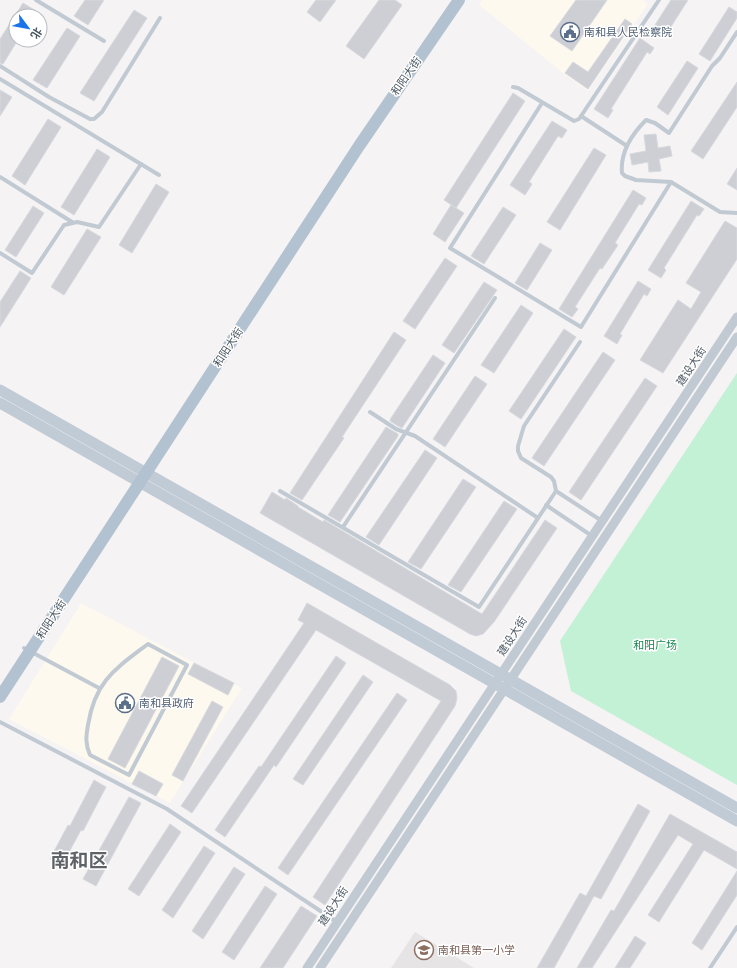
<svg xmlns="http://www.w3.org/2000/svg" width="737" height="968" font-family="'Archivo Narrow','Noto Sans SC',sans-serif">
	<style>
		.commercial { fill: #fdf9ef }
		.education { fill: #e6e4e5 }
		.green { fill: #c3f1d5 }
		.building { fill: #cdcfd5; stroke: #d7d9de }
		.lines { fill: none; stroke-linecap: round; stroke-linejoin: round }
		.service { stroke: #c1cad2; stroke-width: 4 }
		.tertiary { stroke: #c1cad2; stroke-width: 9 }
		.secondary { stroke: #c1cbd6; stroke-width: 11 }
		.primary { stroke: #b3c2d1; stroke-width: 12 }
		.labels { text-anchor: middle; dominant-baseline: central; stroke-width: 3; stroke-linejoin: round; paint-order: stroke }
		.service-label { font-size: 11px; fill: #4e5e75; stroke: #fff; text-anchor: start }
		.street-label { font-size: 11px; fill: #4a5661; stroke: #fff }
		.park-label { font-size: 11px; fill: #17864f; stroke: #fff }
		.education-label { font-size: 11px; fill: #785e54; stroke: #fff; text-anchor: start }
		.town-label { font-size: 19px; font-weight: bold; fill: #5f6368; stroke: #fff }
	</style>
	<rect width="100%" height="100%" fill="#f5f3f3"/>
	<g class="commercial">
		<polygon points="482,0 643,0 648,4 588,91 563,73 479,5"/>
		<polygon points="81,603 242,688 170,803 9,719"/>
	</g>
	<polygon class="education" points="415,932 474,968 391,968"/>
	<polygon class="green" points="737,373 737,785 571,691 560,641"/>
	<g class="building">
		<polygon points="85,0 104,0 88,25 74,16"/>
		<polygon points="316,0 336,0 320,22 307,12"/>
		<polygon points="379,0 395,0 402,5 364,59 346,46"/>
		<polygon points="576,0 607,0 572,51 550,36"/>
		<polygon points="671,0 688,0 665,36 653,28"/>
		<polygon points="23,3 36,11 33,16 16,16 16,43 3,64 0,63 0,39"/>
		<polygon points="729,7 737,12 737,18 710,61 699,54"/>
		<polygon points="134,10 147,18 94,101 80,93"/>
		<polygon points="625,19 632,24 588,89 565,73 573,62 588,72"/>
		<polygon points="67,28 80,36 47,88 33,80"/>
		<polygon points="640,38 654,48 650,54 647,52 611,109 613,110 608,118 594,109"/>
		<polygon points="687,61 698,68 668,115 657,107"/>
		<polygon points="737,82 737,107 703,159 691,151"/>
		<polygon points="0,90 12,97 0,116"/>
		<polygon points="513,93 525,101 456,208 444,200"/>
		<polygon points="48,119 61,127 25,185 12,176"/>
		<polygon points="552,121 567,130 562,138 558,136 529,182 532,184 525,195 510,185"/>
		<polygon points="656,134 658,148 670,146 672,156 659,159 661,171 649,172 648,162 632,165 630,154 646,151 644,135"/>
		<polygon points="594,148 606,155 560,230 547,222"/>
		<polygon points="97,149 110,157 74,215 61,207"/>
		<polygon points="737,168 737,190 727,184"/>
		<polygon points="156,184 169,192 132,253 119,245"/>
		<polygon points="633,190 646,198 642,205 639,204 615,243 618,245 602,269 600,268 575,307 578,309 572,317 559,309"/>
		<polygon points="691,201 704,209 699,216 697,215 664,268 666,270 661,278 648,270"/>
		<polygon points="451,205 464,213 445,242 433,234"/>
		<polygon points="33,206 44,213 16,257 5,250"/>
		<polygon points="503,207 516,215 484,264 471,256"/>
		<polygon points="725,221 737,228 737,259 663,373 640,360 678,300 691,309 701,292 686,283"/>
		<polygon points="87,229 101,237 64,295 51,287"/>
		<polygon points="540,243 552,250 527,290 515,283"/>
		<polygon points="445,258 457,266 415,329 403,321"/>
		<polygon points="20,271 31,278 0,327 0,302"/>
		<polygon points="638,281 651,289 647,296 644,294 620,334 622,335 617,344 604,336"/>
		<polygon points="484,282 497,290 454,353 442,345"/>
		<polygon points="521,305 533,313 494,373 481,365"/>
		<polygon points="564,329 576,337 521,419 509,411"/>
		<polygon points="394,332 406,340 342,437 344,438 302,500 290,493"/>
		<polygon points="603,352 615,360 544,466 532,458"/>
		<polygon points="433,355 445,363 402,428 398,426 390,421 391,418"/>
		<polygon points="475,376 487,384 445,447 433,439"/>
		<polygon points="645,378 657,386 581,500 569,492"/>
		<polygon points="386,427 398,434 398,436 340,522 328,515"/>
		<polygon points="425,450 437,458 379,545 366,537"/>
		<polygon points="463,479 476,487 421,569 408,562"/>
		<polygon points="272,492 285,500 286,498 298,506 298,507 323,522 324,520 482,614 545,520 557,528 494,622 483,634 476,636 470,634 260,513"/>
		<polygon points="504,501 517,509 461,592 448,585"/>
		<polygon points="307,603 450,685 456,691 457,698 455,706 325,905 313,897 441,701 316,630 192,813 181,806 304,623 298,620"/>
		<polygon points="336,656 346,663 276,767 274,765 225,837 215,830 259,766 261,767"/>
		<polygon points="162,657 179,666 125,768 108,759"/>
		<polygon points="194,663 234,683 228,695 188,674"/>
		<polygon points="363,675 373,682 303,785 293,779"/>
		<polygon points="397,693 407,700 288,875 278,868"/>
		<polygon points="212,701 223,707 183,781 172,775"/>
		<polygon points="139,771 163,784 156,796 132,784"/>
		<polygon points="94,780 106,787 83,831 81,830 62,865 50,859 68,825 70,826"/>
		<polygon points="129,797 141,803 96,886 83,879"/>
		<polygon points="638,804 650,811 601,899 594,896 554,968 537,968 580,893 586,896"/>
		<polygon points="670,814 737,852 737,869 704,850 659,922 648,915 693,844 678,835 592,968 577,968 611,910 614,911"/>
		<polygon points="170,824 181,832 139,896 128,889"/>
		<polygon points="204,846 215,853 173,918 162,910"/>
		<polygon points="234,867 245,874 203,939 192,931"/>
		<polygon points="737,871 737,895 702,950 692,943"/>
		<polygon points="265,886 277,894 234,960 222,952"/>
		<polygon points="301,906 317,916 283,968 260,968"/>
		<polygon points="635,936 646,943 630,968 615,968"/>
	</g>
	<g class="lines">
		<g class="service">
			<polyline points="36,0 104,41"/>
			<path d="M737,32L720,58L712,66L669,133L655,123L646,120C631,135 620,152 622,173L625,176L636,180L671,182L720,212L737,213"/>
			<polyline points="0,66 49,97 90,119 94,119 102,112 160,18"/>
			<polyline points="0,79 159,175"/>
			<polyline points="513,87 518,88 574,121 579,119 659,0"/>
			<polyline points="542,103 450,248 581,327 671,182"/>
			<polyline points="581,116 627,146"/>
			<polyline points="0,177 72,222"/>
			<polyline points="0,253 32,273 64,225 77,222 99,227 141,164"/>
			<polyline points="370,412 396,429 415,436 538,518"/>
			<polyline points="280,491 479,607 556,491 554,481 551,477 521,458 518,451 518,446 524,426 580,342"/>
			<polyline points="556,491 602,521"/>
			<polyline points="546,505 592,536"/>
			<polyline points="343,527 495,298"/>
			<path d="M148,644L187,665L129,775L90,755C85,744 86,736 88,725C95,681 115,669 148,644Z"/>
			<polyline points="24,648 99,688"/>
			<polyline points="0,722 167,809 337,922"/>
			<polyline points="710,968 737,927"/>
		</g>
		<g class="tertiary">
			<polyline points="307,968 737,317"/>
			<polyline points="320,968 737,337"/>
		</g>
		<g class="secondary">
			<polyline points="0,390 737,808"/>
			<polyline points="0,403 737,821"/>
		</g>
		<polyline class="primary" points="0,697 359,146 459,0"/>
	</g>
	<defs>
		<g id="civic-ring" transform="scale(1)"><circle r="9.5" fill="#fff" stroke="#5c6f8a" stroke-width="1.5"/><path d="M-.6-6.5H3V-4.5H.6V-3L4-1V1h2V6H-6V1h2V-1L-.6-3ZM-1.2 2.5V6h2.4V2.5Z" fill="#5c6f8a"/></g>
		<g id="school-ring" transform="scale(1)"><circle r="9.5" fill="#fff" stroke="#8d6e63" stroke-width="1.5"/><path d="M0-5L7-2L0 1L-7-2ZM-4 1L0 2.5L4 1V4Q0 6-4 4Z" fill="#8d6e63"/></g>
	</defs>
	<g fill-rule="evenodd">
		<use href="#civic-ring" x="570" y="32"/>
		<use href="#civic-ring" x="125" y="703"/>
		<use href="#school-ring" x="424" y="950"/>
	</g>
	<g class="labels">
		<g class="service-label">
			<text x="584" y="32">南和县人民检察院</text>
			<text x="139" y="703">南和县政府</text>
		</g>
		<g class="street-label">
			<text transform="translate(406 76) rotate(-55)">和阳大街</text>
			<text transform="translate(228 347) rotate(-57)">和阳大街</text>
			<text transform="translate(691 366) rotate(-57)">建设大街</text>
			<text transform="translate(51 619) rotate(-57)">和阳大街</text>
			<text transform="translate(512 636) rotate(-57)">建设大街</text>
			<text transform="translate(333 906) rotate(-57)">建设大街</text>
		</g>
		<g class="park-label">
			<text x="655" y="645">和阳广场</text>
		</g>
		<g class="education-label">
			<text x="438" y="950">南和县第一小学</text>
		</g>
		<g class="town-label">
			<text x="79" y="860">南和区</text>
		</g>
	</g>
	<g transform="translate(28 28) rotate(122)"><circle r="19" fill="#ffffff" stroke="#b7bbc0"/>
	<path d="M0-3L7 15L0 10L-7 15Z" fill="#1a73e8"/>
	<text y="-6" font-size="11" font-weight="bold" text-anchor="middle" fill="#4a5661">北</text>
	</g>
</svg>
